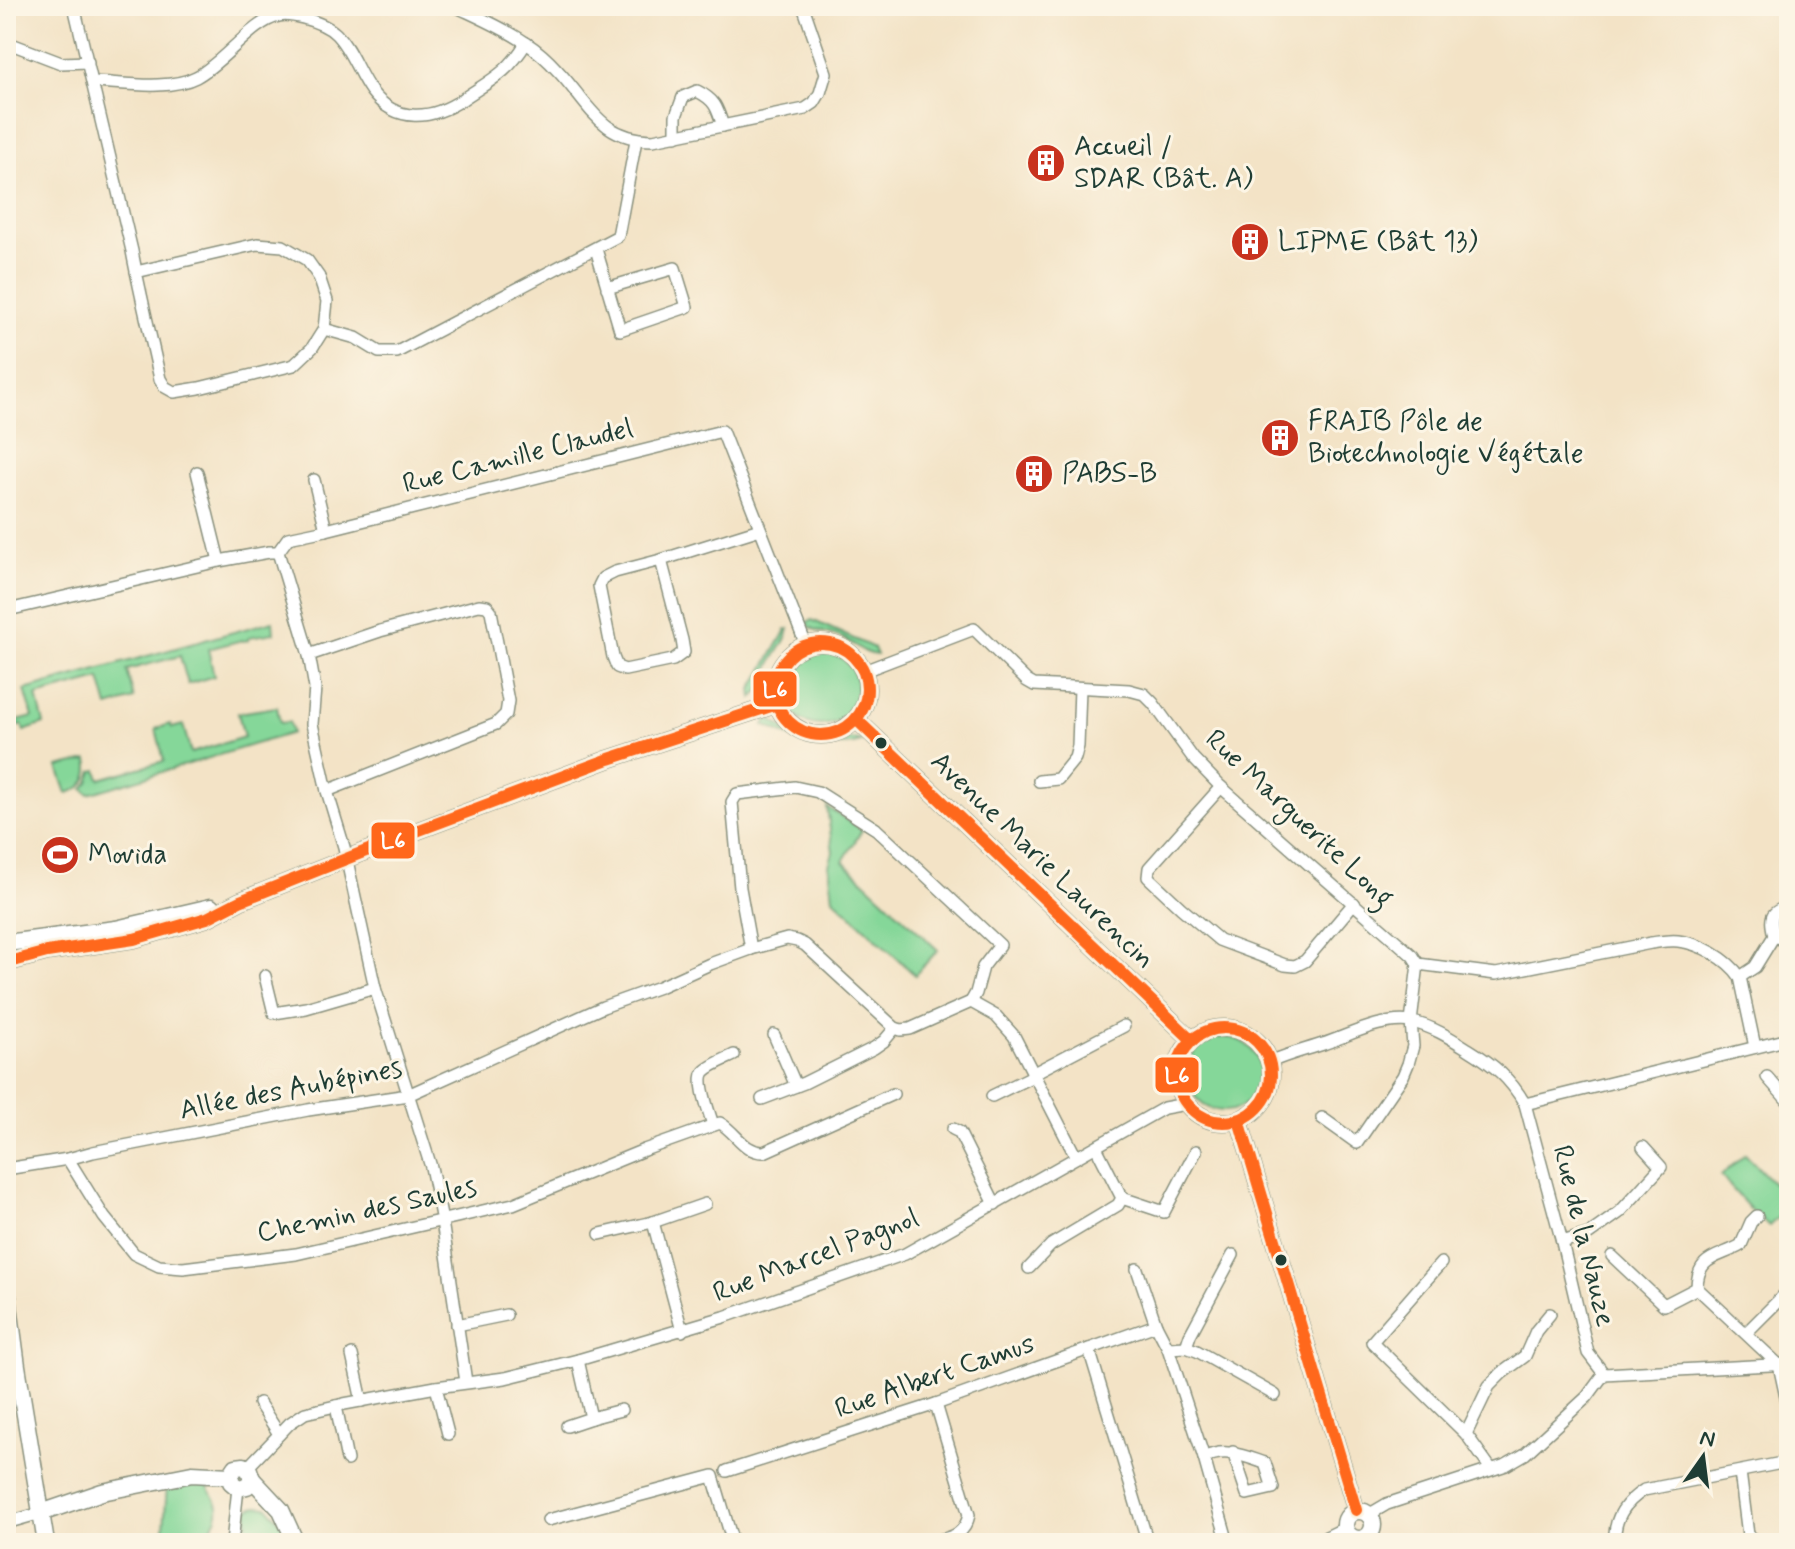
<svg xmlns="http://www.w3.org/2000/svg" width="1795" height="1549" font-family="Mynerve,sans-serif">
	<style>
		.green { fill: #85d799; stroke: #528a66; stroke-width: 2 }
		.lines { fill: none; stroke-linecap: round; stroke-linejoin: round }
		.street-casing { stroke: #89907d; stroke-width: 14 }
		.secondary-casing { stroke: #89907d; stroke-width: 19 }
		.primary-casing { stroke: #89907d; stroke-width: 19 }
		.street { stroke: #fff; stroke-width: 11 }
		.secondary { stroke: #fff; stroke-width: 16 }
		.primary { stroke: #fff; stroke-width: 16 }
		.bus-1-casing { stroke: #fcf5e5; stroke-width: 18 }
		.bus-1 { stroke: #ff671b; stroke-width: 12 }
		.bus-dot { fill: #1f3d34; stroke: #fcf5e5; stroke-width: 3 }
		.labels { text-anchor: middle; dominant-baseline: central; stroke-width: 6; stroke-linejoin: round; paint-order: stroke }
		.poi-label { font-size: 28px; fill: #1f3d34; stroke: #fcf5e5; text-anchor: start }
		.street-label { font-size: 28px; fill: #1f3d34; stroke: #fcf5e5 }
		.line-badge { stroke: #fcf5e5; stroke-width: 3 }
		.badge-label { font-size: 22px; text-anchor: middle; font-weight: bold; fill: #fff }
	</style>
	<rect width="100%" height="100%" fill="#fcf5e5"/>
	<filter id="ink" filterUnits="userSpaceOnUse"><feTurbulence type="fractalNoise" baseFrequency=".0125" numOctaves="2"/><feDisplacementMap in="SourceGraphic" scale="16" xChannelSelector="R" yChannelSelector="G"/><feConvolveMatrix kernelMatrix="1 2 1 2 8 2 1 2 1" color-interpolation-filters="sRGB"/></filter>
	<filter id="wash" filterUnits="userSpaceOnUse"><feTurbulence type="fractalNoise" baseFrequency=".006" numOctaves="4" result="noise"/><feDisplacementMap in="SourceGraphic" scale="32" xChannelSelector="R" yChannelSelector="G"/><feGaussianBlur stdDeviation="1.8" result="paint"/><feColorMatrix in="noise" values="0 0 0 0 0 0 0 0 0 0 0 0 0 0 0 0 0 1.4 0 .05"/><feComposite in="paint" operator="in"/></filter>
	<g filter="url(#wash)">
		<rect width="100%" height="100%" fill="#f3e3c6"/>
		<g class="green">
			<path d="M812,620L874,648L877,655C862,654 855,643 842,638C828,632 816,633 805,623Z"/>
			<polygon points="273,621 274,633 249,637 249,640 243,641 242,640 208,649 214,676 188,684 180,656 127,670 134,699 108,707 100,679 37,696 44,724 24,731 22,725 6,729 6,724 33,717 25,690"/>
			<path d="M789,629C786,643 777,651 771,664C764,678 766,686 753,698L752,689L786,630Z"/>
			<circle cx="820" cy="688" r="37"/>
			<polygon points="277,707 280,723 289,722 292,733 89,794 83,789 89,782 93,771 97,770 100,779 164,761 156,729 170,724 172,728 183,725 191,753 244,737 238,713"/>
			<path d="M767,719C784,724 793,742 812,743C829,744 845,735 863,741C855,745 846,745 838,745C806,746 792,738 764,725Z"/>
			<path d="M88,760C92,777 84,789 67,793L58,767Z"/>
			<polygon points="827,807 862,830 843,861 938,950 915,975 833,898 829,865 833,852"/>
			<circle cx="1224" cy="1074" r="37"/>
			<polygon points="1745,1154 1778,1188 1787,1181 1789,1182 1789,1207 1769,1226 1752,1211 1721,1176"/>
			<path d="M205,1482C217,1501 226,1510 209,1530H202L200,1543H163L167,1485Z"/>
			<polygon points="256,1506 268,1507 283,1525 292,1543 255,1543 255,1539 247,1538 248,1509"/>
		</g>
	</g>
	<g filter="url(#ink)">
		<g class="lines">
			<g class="street-casing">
				<g id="street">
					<path d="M74,6L132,251C140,294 151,337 160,379L165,387L174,392L199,388L294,365L312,348L324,329L327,301L319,277L307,260L283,246L257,244L136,272"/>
					<path d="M455,6C478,17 504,28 526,43C537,50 549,61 558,71C590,105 600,139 653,140L805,109L814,103L820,93L826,73L803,6"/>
					<polyline points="6,42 61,63 88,62"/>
					<path d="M93,82C123,83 169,91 196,77C222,64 254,20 279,16C287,14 295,16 303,18C314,21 327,25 336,34C351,49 358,73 371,91C396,124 432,120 463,99C491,80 508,73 526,43"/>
					<path d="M676,136V116L683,97L697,91C715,100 717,107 723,126"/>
					<polyline points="596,249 620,330 687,307 675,268 607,288"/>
					<polyline points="324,329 356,338 379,352 397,352 618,236 636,140"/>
					<polyline points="197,472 219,561"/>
					<polyline points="314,480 326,530"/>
					<polyline points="278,552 309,655 315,688 312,724 327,791 344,847 375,988 431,1167 442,1221 466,1382"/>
					<polyline points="661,560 682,640 684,652 673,660 625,670 617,667 613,657 599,586 603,578 615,572 661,560 760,529"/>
					<polyline points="8,610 219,561 269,552 278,552 288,538 326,530 722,431 806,645"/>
					<polyline points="309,655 380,631 479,605 487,606 491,611 508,701 506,714 496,724 327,791"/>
					<polyline points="864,671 974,629 1027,681 1034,685 1129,690 1144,694 1153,703 1193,758 1221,787 1413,956 1418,964"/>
					<polyline points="1039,781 1058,779 1075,758 1078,746 1080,688"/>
					<polyline points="1221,787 1149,868 1148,877 1181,908 1219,940 1285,965 1295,966 1305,961 1354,903"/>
					<polyline points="1774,936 1783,939 1789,938"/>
					<polyline points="751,949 740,888 732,802 737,794 795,787 818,792 876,829 1000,945 983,967 976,993 971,1002"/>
					<path d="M1418,964L1496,974L1651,943C1659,942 1669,940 1678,941C1700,943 1728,959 1740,977L1755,1047"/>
					<polyline points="265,976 274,1013 306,1008 375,988"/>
					<path d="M1740,977L1755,967L1774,936C1770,918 1769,911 1789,907"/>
					<polyline points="774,1035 796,1086"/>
					<path d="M1270,1062C1288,1054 1305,1050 1323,1044C1350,1035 1383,1017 1412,1022C1432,1026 1452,1039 1468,1049C1494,1065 1510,1078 1525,1104L1789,1039"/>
					<polyline points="1032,1074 1124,1026"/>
					<polyline points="1767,1077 1789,1102"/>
					<polyline points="992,1096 1033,1076"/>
					<polyline points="762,1099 804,1083 874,1048 884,1041 895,1028"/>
					<polyline points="1525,1104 1562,1242 1588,1353 1604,1374"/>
					<polyline points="1322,1118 1357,1143 1403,1076 1408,1064 1413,1046 1411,1022 1418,964"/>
					<path d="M713,1125C710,1114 697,1082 704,1072C710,1065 726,1059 734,1055"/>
					<polyline points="953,1129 959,1132 995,1204"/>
					<path d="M68,1159L104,1217L134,1254L159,1266L183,1268L296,1254L513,1204L644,1150L720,1123C736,1132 744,1153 764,1152L893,1094"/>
					<polyline points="6,1169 68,1159 93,1152 308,1110 408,1095 603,1007 659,987 710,964 751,949 787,939 797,941 805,945 895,1028 901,1030 910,1029 971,1002 996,1016 1014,1036 1076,1157"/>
					<polyline points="1122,1198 1164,1212 1196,1151"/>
					<polyline points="653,1222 682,1331"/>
					<polyline points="600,1234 653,1222 705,1204"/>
					<polyline points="1562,1242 1589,1234 1620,1212 1661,1167 1643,1147"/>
					<polyline points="1612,1256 1664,1305 1697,1288 1779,1365 1789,1411"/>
					<polyline points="1441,1263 1372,1342 1466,1434 1491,1469"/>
					<polyline points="1029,1268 1051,1245 1118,1205 1122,1198 1096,1147"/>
					<polyline points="1137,1269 1156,1325"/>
					<path d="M1697,1288C1697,1255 1719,1258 1741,1245L1751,1222L1757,1216"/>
					<polyline points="457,1325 506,1315"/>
					<polyline points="1746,1333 1789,1290"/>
					<polyline points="1186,1347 1190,1335 1233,1255"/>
					<polyline points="1168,1348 1186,1347 1197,1351 1275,1395"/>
					<polyline points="1089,1349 1148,1543"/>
					<polyline points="352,1355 362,1401"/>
					<polyline points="436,1387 448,1434"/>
					<polyline points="259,1403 279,1434"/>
					<polyline points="336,1406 347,1460"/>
					<polyline points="591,1418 621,1410"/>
					<polyline points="567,1426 591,1418 578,1360"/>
					<polyline points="1466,1434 1489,1386 1502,1373 1525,1356 1536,1331 1550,1314"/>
					<path d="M1204,1458C1225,1447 1244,1456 1265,1463L1273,1488L1247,1494L1233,1452"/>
					<polyline points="247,1468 290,1423 305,1413 344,1404 436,1387 505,1378 578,1360 724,1317 905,1254 1164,1108 1186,1104"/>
					<polyline points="727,1471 936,1404 1156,1325 1168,1348 1204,1458 1228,1543"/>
					<polyline points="1740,1472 1748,1535 1760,1543"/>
					<polyline points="1370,1514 1387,1504 1506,1465 1525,1454 1587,1397 1604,1374 1789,1364"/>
					<polyline points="548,1520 713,1476 733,1543"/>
					<polyline points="6,1523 41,1513"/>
					<polyline points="232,1543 238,1488"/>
					<path d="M929,1543C948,1537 964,1538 969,1515L936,1404"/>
					<polyline points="1314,1543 1345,1528"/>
					<path d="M1615,1543C1613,1519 1624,1503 1644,1490L1787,1462L1789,1460"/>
				</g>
			</g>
			<g class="secondary-casing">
				<g id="secondary">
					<circle cx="821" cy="689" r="46"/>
					<polyline points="857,720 1192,1040"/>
					<polyline points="6,943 116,929 211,907"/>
					<polyline points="6,963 47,952 134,939 207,918 240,901 414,832 609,759 777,704"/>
					<circle cx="1224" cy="1075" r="47"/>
					<polyline points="1239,1120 1356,1510"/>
					<polyline points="230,1476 236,1467 244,1466 249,1470 252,1479 281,1510 296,1543"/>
					<polyline points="230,1476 231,1482 238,1488 247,1486 252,1479"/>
					<circle cx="1359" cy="1525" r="14"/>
					<polyline points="41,1513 102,1492 192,1474 230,1476"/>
				</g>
			</g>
			<g class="primary-casing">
				<polyline id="primary" points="6,1283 17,1366 46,1543"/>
			</g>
			<use href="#street" class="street"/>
			<use href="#secondary" class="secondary"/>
			<use href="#primary" class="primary"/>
			<g class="bus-1-casing">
				<g id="bus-1">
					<circle cx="821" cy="689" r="46"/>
					<polyline points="857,720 1192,1040"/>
					<polyline points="6,963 47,952 134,939 207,918 240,901 414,832 609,759 777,704"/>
					<circle cx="1224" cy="1075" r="47"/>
					<polyline points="1239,1120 1356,1510"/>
				</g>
			</g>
			<use href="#bus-1" class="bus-1"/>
		</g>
	</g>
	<defs>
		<g id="building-disc" transform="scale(2)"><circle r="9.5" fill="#c8321e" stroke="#fcf5e5"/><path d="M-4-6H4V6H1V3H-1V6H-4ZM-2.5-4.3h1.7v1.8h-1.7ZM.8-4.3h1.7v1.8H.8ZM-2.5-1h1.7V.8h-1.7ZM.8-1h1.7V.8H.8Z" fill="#fff"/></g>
		<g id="stadium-disc" transform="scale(2)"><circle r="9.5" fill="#c8321e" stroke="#fcf5e5"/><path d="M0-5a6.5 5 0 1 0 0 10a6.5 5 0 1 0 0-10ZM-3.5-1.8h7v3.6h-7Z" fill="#fff"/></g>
	</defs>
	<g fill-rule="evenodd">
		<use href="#building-disc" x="1046" y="163"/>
		<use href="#building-disc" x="1250" y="242"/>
		<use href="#building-disc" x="1280" y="438"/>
		<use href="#building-disc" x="1034" y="474"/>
		<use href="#stadium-disc" x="60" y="855"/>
	</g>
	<g class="bus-dot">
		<circle cx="881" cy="743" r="7"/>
		<circle cx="1281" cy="1260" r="7"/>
	</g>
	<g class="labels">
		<g class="poi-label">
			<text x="1074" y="147">Accueil /<tspan x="1074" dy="32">SDAR (Bât. A)</tspan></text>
			<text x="1278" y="242">LIPME (Bât 13)</text>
			<text x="1308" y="422">FRAIB Pôle de<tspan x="1308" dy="32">Biotechnologie Végétale</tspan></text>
			<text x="1062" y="474">PABS-B</text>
			<text x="88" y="855">Movida</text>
		</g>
		<g class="street-label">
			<text transform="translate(518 457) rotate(-14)">Rue Camille Claudel</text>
			<text transform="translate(1299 819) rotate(43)">Rue Marguerite Long</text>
			<text transform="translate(1042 861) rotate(44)">Avenue Marie Laurencin</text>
			<text transform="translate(291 1090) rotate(-11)">Allée des Aubépines</text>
			<text transform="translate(367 1211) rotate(-12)">Chemin des Saules</text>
			<text transform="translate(1583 1236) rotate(76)">Rue de la Nauze</text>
			<text transform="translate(816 1256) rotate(-21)">Rue Marcel Pagnol</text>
			<text transform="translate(935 1377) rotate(-19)">Rue Albert Camus</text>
		</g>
	</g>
	<g class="line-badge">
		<rect x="752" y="670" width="46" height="38" rx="8" fill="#ff671b"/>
		<rect x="370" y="821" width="46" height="39" rx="8" fill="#ff671b"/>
		<rect x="1154" y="1056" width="46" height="38" rx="8" fill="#ff671b"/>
	</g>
	<g class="badge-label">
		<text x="775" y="697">L6</text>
		<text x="393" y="848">L6</text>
		<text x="1177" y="1083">L6</text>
	</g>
	<rect width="1795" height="1549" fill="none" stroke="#fcf5e5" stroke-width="32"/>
	<g transform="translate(1703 1457) rotate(14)" stroke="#fcf5e5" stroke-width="6" paint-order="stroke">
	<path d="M0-6L14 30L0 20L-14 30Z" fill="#1f3d34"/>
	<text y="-12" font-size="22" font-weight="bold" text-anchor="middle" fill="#1f3d34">N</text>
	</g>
</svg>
